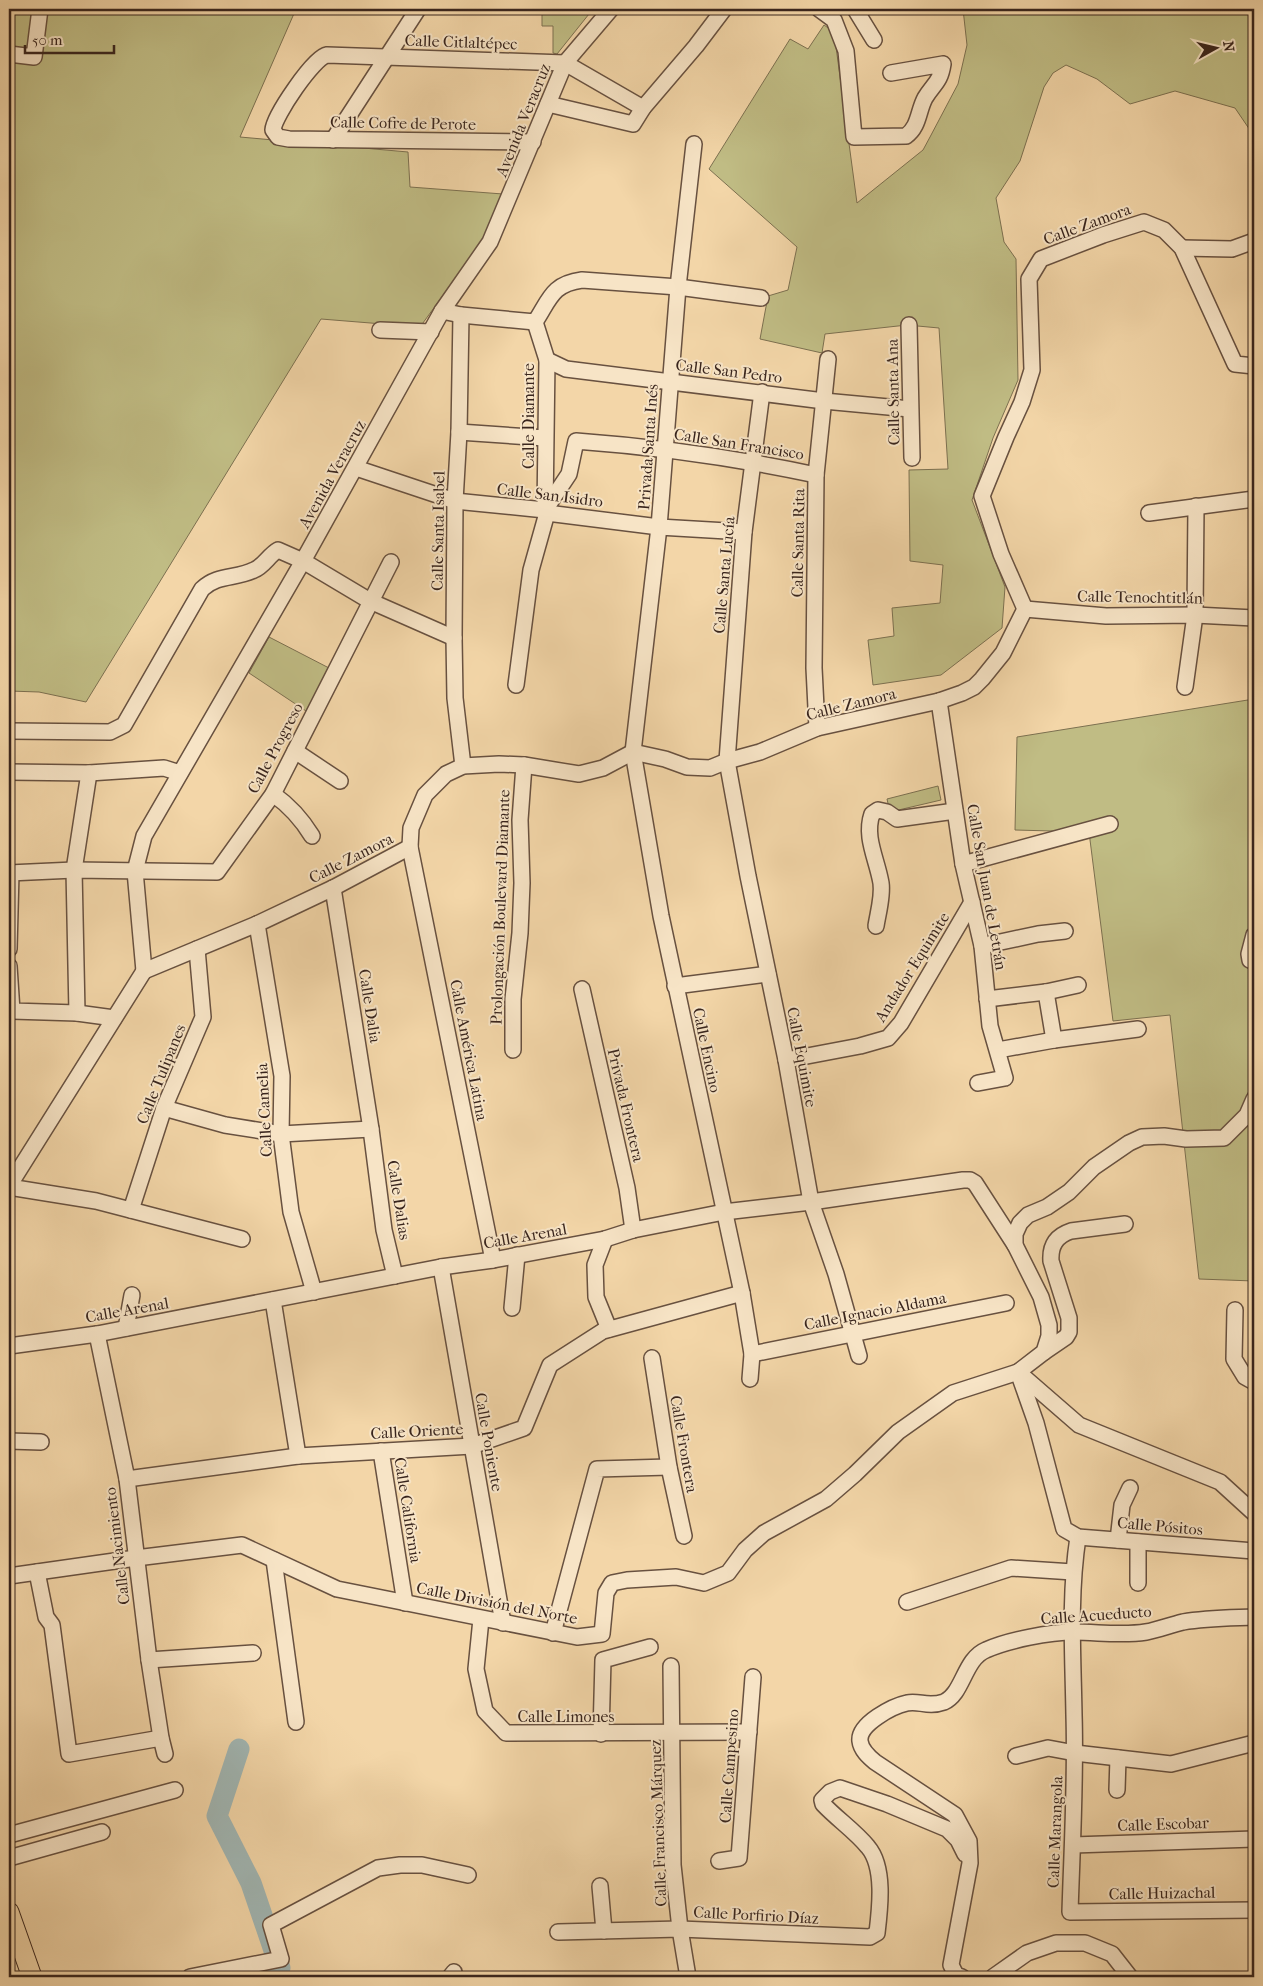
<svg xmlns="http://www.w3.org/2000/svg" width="1263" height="1986" font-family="'IM FELL French Canon',serif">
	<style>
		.green { fill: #c0bc84; stroke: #7c7050 }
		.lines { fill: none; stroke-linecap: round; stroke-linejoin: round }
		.river { stroke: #a1b6b3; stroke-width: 21 }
		.minor-casing { stroke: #685140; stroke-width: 18 }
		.major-casing { stroke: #39251d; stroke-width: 21 }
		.minor { stroke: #f7e4c6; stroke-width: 15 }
		.major { stroke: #f3d6a8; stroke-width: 19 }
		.labels { text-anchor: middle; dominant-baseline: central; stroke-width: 4; stroke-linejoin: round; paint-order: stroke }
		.street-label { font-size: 16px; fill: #39251d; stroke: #f7e4c6 }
	</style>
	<rect width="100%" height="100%" fill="#f3d6a8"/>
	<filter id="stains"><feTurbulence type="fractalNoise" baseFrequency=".004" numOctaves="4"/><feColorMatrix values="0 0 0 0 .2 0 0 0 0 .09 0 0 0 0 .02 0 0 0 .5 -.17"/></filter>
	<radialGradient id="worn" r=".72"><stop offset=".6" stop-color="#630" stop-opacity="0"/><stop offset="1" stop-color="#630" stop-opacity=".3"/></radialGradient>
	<g class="green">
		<polygon points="9,9 296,9 240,137 408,152 410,187 516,195 420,327 321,319 86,702 39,692 9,691"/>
		<polygon points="542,9 593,9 557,54 553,53 553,26 542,26"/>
		<polygon points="963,9 1254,9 1254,136 1235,108 1175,91 1130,104 1097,79 1066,65 1053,73 1044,87 1020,161 996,198 1004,242 1016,259 1018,380 993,438 972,500 1005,587 1002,628 941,675 873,685 868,640 894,636 892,608 940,603 943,565 910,561 909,470 948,469 939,328 907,325 825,334 822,353 760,339 768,296 788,290 797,247 709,169 790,39 808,49 824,25 834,32 857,203 923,150 930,137 958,84 967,45"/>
		<polygon points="269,637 329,668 306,711 249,673"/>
		<polygon points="1254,699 1254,1281 1199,1279 1170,1015 1113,1021 1089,832 1015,830 1017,737"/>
		<polygon points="938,786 941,800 890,812 887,799"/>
	</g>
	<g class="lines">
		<polyline class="river" points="239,1749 217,1816 251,1883 280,1968 255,1977"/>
		<g class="minor-casing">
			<g id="minor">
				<path d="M819,9L834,20L846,51L854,137L906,136C919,127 918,111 925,98C934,83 940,83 943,64L891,73"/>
				<polyline points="855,9 874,40"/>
				<polyline points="9,54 34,57 40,9"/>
				<polyline points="548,104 633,124 643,108 696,46 724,9"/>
				<polyline points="333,140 418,9"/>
				<path d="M533,142L289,139L278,137L273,130C274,116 314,57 327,55L565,63L643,108"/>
				<polyline points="694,144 678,287 659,527 633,752 661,916 742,1293 752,1354 750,1379"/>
				<polyline points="1182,248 1232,249 1254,241"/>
				<polyline points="442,311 461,315 459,432 455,501 454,638 455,698 463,766"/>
				<polyline points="461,315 535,322"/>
				<path d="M535,322C550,299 552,284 582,280L678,287L761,298"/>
				<polyline points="535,322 547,360 545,510"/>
				<polyline points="909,325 912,458"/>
				<polyline points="380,330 431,332"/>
				<polyline points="547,360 566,369 824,401 910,409"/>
				<polyline points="762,392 744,532 727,761 748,876 786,1060 811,1202 836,1274 859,1356"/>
				<polyline points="459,432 545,438"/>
				<polyline points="356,468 455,501 545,510 547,513 659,527 744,532"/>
				<path d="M545,510L569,474L576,441C657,447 737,458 816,475"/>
				<polyline points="1149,513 1254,499"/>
				<polyline points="1025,609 1001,554 982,496 1006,437 1022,402 1032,370 1029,279 1041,259 1103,235 1144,222 1164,230 1182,248 1235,364 1254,366"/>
				<polyline points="1025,609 1106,616 1195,615 1254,618"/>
				<polyline points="516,685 531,570 547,513"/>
				<polyline points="1185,687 1195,615 1196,506"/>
				<polyline points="939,701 963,864 982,946 990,1026 1005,1078 978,1083"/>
				<polyline points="817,728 814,668 816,475 828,359"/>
				<path d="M9,731L110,732L124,725L202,589C218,574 236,579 254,570C264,566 269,555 278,550L303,561L370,601L454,638"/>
				<polyline points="295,751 340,781"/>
				<polyline points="9,772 89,773 164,768 180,773"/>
				<path d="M273,794C290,806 301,818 312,836"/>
				<polyline points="963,864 1110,824"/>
				<polyline points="9,873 74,870 217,872 273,794 391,562"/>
				<polyline points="333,888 371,1129 384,1230 395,1276"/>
				<polyline points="257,924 282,1076 281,1134 291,1212 314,1292"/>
				<path d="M876,926C878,913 883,896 881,883C877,859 864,837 872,814L878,810L887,812L897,819L955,811"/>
				<polyline points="1254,935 1249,954 1250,960 1254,962"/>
				<polyline points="982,946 1038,934 1065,931"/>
				<polyline points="9,949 11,873"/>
				<polyline points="9,966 12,1011 77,1013 114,1018"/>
				<polyline points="144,971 135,871 144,836 303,561 442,311 490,242 565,63 611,9"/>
				<polyline points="144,971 257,924 333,888 410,847"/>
				<polyline points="675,986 768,974"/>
				<polyline points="582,989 627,1188 633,1230"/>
				<polyline points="1046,992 1054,1040"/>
				<polyline points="987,999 1046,992 1078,985"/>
				<polyline points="77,1013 74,870 89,773"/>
				<polyline points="513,1050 513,999 520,933 522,883 520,820 524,765"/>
				<polyline points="998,1050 1054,1040 1138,1029"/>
				<polyline points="786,1060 860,1046 888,1038 901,1023 972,902"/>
				<polyline points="1254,1099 1247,1115 1224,1138 1186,1139 1164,1136 1142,1137 1129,1143 1094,1167 1069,1192 1047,1207 1028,1215 1020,1223 1015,1234 1015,1245 1041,1297 1049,1325 1049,1336 1044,1352 1018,1372 1036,1423 1064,1529 1078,1537 1254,1551"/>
				<polyline points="164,1108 225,1125 281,1134 371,1129"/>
				<polyline points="9,1186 144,971"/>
				<polyline points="9,1187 96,1201 242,1239"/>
				<polyline points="131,1210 164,1108 203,1017 197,949"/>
				<polyline points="605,1239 595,1265 596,1297 609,1329"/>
				<polyline points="493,1260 410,847 411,828 425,795 446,774 463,766 499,764 524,765 579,774 603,768 633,752 665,759 687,767 710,768 727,761 760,752 817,728 939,701 962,693 974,687 982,679 1003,653 1025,609"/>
				<polyline points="441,1267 503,1623"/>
				<polyline points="273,1300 298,1456"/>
				<polyline points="512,1308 517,1255"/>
				<polyline points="1235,1310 1234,1359 1245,1377 1254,1382"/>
				<polyline points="126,1328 132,1295"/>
				<polyline points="97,1334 127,1479 149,1660 161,1738 165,1754"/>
				<polyline points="9,1346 97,1334 441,1267 493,1260 605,1239 633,1230 724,1212 811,1202 963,1180 970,1180 975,1183 1015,1245"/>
				<path d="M1044,1352L1066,1337L1069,1332V1318L1051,1261C1050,1246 1056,1236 1071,1231L1125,1224"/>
				<polyline points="752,1354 1006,1303"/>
				<polyline points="652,1358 669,1467 684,1536"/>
				<polyline points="9,1441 41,1442"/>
				<polyline points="381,1451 405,1603"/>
				<polyline points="127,1479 298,1456 472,1446 524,1428 550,1365 603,1331 742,1293"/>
				<path d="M1078,1537C1069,1596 1073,1655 1074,1715C1076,1781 1072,1847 1070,1912L1254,1910"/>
				<polyline points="1118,1540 1122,1505 1130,1488"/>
				<polyline points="1138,1542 1138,1583"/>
				<polyline points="274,1560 296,1722"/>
				<polyline points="37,1572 46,1617 52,1625 69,1754 161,1738"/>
				<polyline points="9,1576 136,1558 242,1545 337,1589 577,1637 602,1634 606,1593 612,1583 627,1580 676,1577 704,1583 728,1573 745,1550 764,1533 826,1499 855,1474 898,1432 953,1393 1018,1372 1079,1425 1220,1482 1254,1513"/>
				<polyline points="907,1602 1011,1568 1073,1572"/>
				<polyline points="481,1619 476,1669 485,1711 506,1733 749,1732"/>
				<polyline points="553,1633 597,1469 669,1467"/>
				<polyline points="149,1660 253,1653"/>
				<polyline points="671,1666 673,1865 680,1929 688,1977"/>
				<polyline points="601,1734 603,1660 650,1647"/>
				<polyline points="1016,1756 1048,1748 1075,1753 1171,1764 1254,1743"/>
				<polyline points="1117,1790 1118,1758"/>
				<polyline points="9,1835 175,1790"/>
				<polyline points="1073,1845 1254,1839"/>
				<polyline points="9,1858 102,1832"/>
				<polyline points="719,1861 739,1858 753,1677"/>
				<polyline points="600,1886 604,1931"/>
				<path d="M558,1932L680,1929L870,1937L877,1933C880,1908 885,1867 868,1847C855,1831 837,1819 823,1804L822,1800L830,1792L840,1788L887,1804L947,1829L958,1840L965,1854"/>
				<polyline points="190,1977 281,1959 271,1925 378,1868 400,1865 422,1865 468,1875"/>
				<polyline points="450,1977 454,1972"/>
				<path d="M962,1977L956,1975L951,1965L970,1863L969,1841L955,1815L875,1762C869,1757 861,1750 860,1741C858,1724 893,1706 907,1703C919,1700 927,1708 944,1702C963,1694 964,1659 986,1650C1008,1640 1050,1632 1074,1632C1098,1632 1122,1636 1146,1632C1158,1630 1170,1625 1183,1622C1206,1618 1230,1618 1254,1617"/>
				<polyline points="993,1977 1027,1953 1056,1943 1085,1943 1112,1954 1130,1977"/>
			</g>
		</g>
		<g class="major-casing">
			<polyline id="major" points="9,1912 32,1977"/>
		</g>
		<use href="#minor" class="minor"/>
		<use href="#major" class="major"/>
	</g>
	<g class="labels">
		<g class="street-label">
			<text transform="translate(461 42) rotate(2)">Calle Citlaltépec</text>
			<text transform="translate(523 120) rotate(-68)">Avenida Veracruz</text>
			<text transform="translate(403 123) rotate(1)">Calle Cofre de Perote</text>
			<text transform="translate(1087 224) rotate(-20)">Calle Zamora</text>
			<text transform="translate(729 371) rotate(7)">Calle San Pedro</text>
			<text transform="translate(893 392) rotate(-91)">Calle Santa Ana</text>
			<text transform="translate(528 416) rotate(-90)">Calle Diamante</text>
			<text transform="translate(739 444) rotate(9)">Calle San Francisco</text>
			<text transform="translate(648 447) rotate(-86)">Privada Santa Inés</text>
			<text transform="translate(332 474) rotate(-61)">Avenida Veracruz</text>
			<text transform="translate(550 495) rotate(7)">Calle San Isidro</text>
			<text transform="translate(438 531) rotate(-89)">Calle Santa Isabel</text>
			<text transform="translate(798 543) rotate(-89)">Calle Santa Rita</text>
			<text transform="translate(724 575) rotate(-85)">Calle Santa Lucía</text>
			<text transform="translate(1140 597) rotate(1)">Calle Tenochtitlán</text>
			<text transform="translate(851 704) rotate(-14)">Calle Zamora</text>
			<text transform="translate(275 748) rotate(-62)">Calle Progreso</text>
			<text transform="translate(351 858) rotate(-27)">Calle Zamora</text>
			<text transform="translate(987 887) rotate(80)">Calle San Juan de Letrán</text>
			<text transform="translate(500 907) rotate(-88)">Prolongación Boulevard Diamante</text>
			<text transform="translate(912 967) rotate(-58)">Andador Equimite</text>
			<text transform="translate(370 1006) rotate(81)">Calle Dalia</text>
			<text transform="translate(469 1050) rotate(79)">Calle América Latina</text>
			<text transform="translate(707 1050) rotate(78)">Calle Encino</text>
			<text transform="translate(802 1057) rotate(79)">Calle Equimite</text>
			<text transform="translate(161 1074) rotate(-68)">Calle Tulipanes</text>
			<text transform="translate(626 1105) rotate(77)">Privada Frontera</text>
			<text transform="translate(264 1110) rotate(-93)">Calle Camelia</text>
			<text transform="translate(399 1200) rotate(81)">Calle Dalias</text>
			<text transform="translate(525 1236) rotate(-10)">Calle Arenal</text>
			<text transform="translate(127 1310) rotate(-10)">Calle Arenal</text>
			<text transform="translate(875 1311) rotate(-11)">Calle Ignacio Aldama</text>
			<text transform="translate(417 1431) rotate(-3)">Calle Oriente</text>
			<text transform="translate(489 1442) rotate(80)">Calle Poniente</text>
			<text transform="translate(684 1444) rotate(80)">Calle Frontera</text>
			<text transform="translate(408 1510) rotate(81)">Calle California</text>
			<text transform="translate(1160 1526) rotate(5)">Calle Pósitos</text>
			<text transform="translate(117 1546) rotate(-97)">Calle Nacimiento</text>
			<text transform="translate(497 1603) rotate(11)">Calle División del Norte</text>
			<text transform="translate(1096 1615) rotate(-4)">Calle Acueducto</text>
			<text x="566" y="1716">Calle Limones</text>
			<text transform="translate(729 1766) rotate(-86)">Calle Campesino</text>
			<text transform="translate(658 1823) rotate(-92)">Calle Francisco Márquez</text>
			<text transform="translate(1163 1824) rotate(-2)">Calle Escobar</text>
			<text transform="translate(1055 1832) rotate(-88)">Calle Marangola</text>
			<text transform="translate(1162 1893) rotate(-1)">Calle Huizachal</text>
			<text transform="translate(756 1915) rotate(3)">Calle Porfirio Díaz</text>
		</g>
	</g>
	<rect width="1263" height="1986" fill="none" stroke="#f3d6a8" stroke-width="30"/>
	<rect x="10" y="10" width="1243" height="1966" fill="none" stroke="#39251d" stroke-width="2.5"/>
	<rect x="15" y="15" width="1233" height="1956" fill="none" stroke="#39251d"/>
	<g transform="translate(1216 48) rotate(82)" stroke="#f7e4c6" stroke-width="4" paint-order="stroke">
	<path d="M0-4L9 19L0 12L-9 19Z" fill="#39251d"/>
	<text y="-8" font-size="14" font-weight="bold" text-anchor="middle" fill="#39251d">N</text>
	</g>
	<path d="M25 45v8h89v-8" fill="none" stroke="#39251d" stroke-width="2.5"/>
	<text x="32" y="45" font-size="15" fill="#39251d" stroke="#f7e4c6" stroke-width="4" paint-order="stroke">50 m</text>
	<rect width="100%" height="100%" filter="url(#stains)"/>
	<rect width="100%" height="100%" fill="url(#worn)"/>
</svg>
